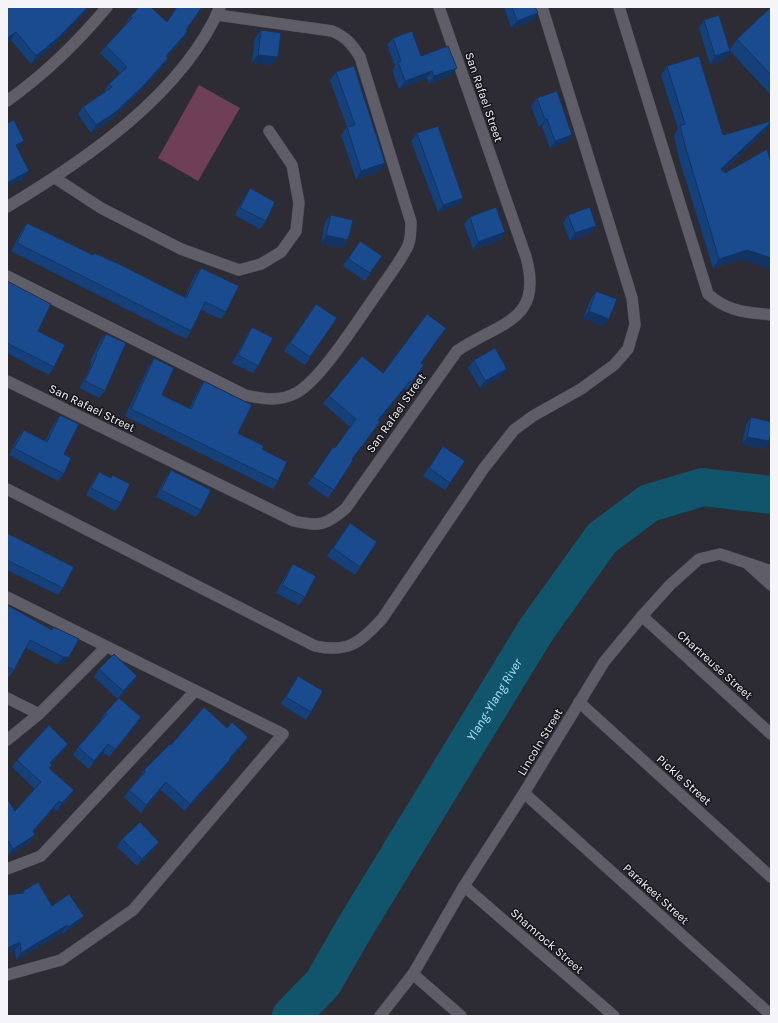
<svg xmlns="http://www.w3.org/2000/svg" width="778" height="1023" font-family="Karla,sans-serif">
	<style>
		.green { fill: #6f3e57 }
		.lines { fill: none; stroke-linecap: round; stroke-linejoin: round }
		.river { stroke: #11556c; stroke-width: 38 }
		.minor-casing { stroke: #4b4b51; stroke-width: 12 }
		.minor { stroke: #5f5e68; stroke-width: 11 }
		.wall { fill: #16407a }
		.shaded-wall { fill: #123463 }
		.building { fill: #194b8e; stroke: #123463 }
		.labels { text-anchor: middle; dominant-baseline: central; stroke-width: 3; stroke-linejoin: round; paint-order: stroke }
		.street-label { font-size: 12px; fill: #f4f4f9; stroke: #151519 }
		.water-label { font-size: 13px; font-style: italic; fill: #ace0f6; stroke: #151519 }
	</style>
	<rect width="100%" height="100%" fill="#2d2c35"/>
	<polygon class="green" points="199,85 240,108 198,181 158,158"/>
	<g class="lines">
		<path class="river" id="s1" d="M291,1016L323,983L354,929L536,630L602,538L649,503L703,487L771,495"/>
		<g class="minor-casing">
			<g id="minor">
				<path d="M619,7L708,294C728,312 746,312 771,315"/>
				<path d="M7,101C45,74 77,43 107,7"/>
				<polyline points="55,178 101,208 181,249 239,270 261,264 281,252 296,231 299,203 292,165 269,131"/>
				<path d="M7,207C85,160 183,94 220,7"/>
				<path d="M7,276L245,395C262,399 279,402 296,393C321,380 360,317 378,292C388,277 400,262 408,246C411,238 411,230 411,222L360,57C352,44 346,37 332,31L217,15"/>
				<path d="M7,381L294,521C319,527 327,525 346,508L457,351C499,322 544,322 526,257L439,7"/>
				<path d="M7,489L315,646C348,653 360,643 382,619L484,468L514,430L533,416L581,389L614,365L628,349L635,325L632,298L542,7"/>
				<polyline points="749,565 771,585"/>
				<polyline points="7,597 283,734 133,910 61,960 7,975"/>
				<polyline points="642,616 771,734"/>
				<polyline points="7,698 39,714"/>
				<polyline points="579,702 771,877"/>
				<polyline points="7,740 39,714 106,647"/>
				<polyline points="524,793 771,1015"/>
				<polyline points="7,869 41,856 195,691"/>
				<polyline points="464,886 614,1016"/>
				<polyline points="413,974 461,1016"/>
				<polyline points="380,1016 413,974 464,886 524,793 604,662 642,616 670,585 699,559 720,554 771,571"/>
			</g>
		</g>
		<use href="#minor" class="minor"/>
	</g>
	<g class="wall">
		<polygon points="7,7 55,44 31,64 11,40 7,42"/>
		<polygon points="504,7 535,7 538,13 532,21 511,28"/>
		<polygon points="771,7 771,95 730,51 725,59 710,64 699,28 704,20 730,49 737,39"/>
		<polygon points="130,17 167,22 186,30 183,39 167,57 168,58 163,66 140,91 111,119 91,133 78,114 83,107 104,92 109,84 120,73 100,53 106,46 126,25 125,24"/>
		<polygon points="261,30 278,57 272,65 252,62 255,38"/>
		<polygon points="393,38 421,56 457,68 451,75 429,84 427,78 399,89 392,70 395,66 387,45"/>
		<polygon points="667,66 723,135 771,121 771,123 767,129 723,171 741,259 713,268 679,158 674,135 678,129 661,75"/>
		<polygon points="336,72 385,163 380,171 356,179 341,135 347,127 330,80"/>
		<polygon points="537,98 567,142 550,148 542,126 539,127 531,106"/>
		<polygon points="417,133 463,198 458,205 438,212 411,141"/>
		<polygon points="250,188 266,221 260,229 235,215 245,196"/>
		<polygon points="331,215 343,248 321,243 325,222"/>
		<polygon points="568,215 591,233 570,241 563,223"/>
		<polygon points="470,217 505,232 500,240 473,249 464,224"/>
		<polygon points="27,223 93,255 94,253 185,297 195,275 201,268 226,312 221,319 201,310 191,331 186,339 11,251 22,230"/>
		<polygon points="360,241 382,256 365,281 343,266"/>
		<polygon points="7,281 38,331 54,367 49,375 7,353"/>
		<polygon points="596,291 604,326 583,318 591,299"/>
		<polygon points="316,304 337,318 305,365 284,351"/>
		<polygon points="252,327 258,366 253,373 232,363 247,335"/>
		<polygon points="106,334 105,391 99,398 80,388 92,363 90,362 100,341"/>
		<polygon points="154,358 162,395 189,409 199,389 204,381 238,433 262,449 278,481 273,489 125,416 149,366"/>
		<polygon points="474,360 507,369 501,376 480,388 468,368"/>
		<polygon points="421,363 424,365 407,390 405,388 379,421 374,429 352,459 353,460 328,498 308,484 333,447 335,448 350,427 323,403 329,396 383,373"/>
		<polygon points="60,415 64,454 64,474 58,481 9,455 18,437 24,430 45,441 55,422"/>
		<polygon points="751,417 769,441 764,449 742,444 746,425"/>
		<polygon points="443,446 450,483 445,490 423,476"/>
		<polygon points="171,470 201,510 196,517 156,497 166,477"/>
		<polygon points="99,472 110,478 112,475 121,503 115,511 86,495 94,480"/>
		<polygon points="350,523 377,542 355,575 327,556"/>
		<polygon points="7,533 63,588 58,595 7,570"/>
		<polygon points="293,564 305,597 299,605 276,593 288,571"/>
		<polygon points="7,605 52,630 54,627 79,639 64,664 57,664 26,648 14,670 9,677 7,676"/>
		<polygon points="99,669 137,676 132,684 119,698 141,717 136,725 109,757 103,752 89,769 73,755 78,747 101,721 100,720 105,713 118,699 94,677"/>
		<polygon points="298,676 311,712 306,720 281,704"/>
		<polygon points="68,744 63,751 51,764 49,768 69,798 57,811 54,808 33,832 35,835 30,842 8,856 7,855 7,798 15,811 35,789 12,767 17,760"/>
		<polygon points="243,744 230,760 225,768 185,811 161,790 141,813 124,797 129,790 139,778 144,770"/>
		<polygon points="122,839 154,849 137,866 117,847"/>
		<polygon points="23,891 52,906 78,923 63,934 62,933 16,960 15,950 7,953 7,895 21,893"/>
	</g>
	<g class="shaded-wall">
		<polygon points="88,7 90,7 55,44 31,64 36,56"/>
		<polygon points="538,13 532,21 511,28 517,21"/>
		<polygon points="188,31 183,39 160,64 166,56"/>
		<polygon points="16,32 11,40 7,42 7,38"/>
		<polygon points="730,51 725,59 710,64 715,56"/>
		<polygon points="258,55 278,57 272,65 252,62"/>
		<polygon points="168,58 163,66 140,91 111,119 91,133 96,125"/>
		<polygon points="457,68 451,75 429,84 434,76"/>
		<polygon points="432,71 427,78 399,89 405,81"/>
		<polygon points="547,119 542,126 539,127 545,120"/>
		<polygon points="771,122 767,129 715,178 721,169"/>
		<polygon points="572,135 567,142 550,148 555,141"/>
		<polygon points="24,141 18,149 10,153 16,145"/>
		<polygon points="385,163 380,171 356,179 361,171"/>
		<polygon points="29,171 24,179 7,187 7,183"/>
		<polygon points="463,198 458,205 438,212 443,205"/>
		<polygon points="596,226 591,233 570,241 575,233"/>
		<polygon points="505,232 500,240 473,249 478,242"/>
		<polygon points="326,235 348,240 343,248 321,243"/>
		<polygon points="747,250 771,258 771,269 741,259 713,268 719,259"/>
		<polygon points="589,311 609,319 604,326 583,318"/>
		<polygon points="507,369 501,376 480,388 485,381"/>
		<polygon points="410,381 405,388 373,428 378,420"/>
		<polygon points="747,437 769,441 764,449 742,444"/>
		<polygon points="63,657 69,657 64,664 57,664"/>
		<polygon points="137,676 132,684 118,699 123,691"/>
		<polygon points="141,717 136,725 109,757 115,750"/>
		<polygon points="248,737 243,744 224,767 229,759"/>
		<polygon points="68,744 63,751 44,771 50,763"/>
		<polygon points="108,744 103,752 89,769 94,761"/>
		<polygon points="230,760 225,768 185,811 190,804"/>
		<polygon points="166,782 161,790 141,813 146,805"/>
		<polygon points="74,790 69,798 57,811 62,803"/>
		<polygon points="59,801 54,808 28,838 33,831"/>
		<polygon points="35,835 30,842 8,856 13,849"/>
		<polygon points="159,842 154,849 137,866 142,859"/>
		<polygon points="84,916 78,923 63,934 68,927"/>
		<polygon points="67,925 62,933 16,960 21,953"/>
		<polygon points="20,942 15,950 7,953 7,948"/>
	</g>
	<g class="building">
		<polygon points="7,7 88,7 60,36 36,56 16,32 7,38"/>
		<polygon points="139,7 151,7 167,22 177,7 202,7 186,30 188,31 166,56 168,58 146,83 117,111 96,125 83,107 112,87 109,84 127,67 106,46 132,18 130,17"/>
		<polygon points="512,7 535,7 538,13 517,21"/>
		<polygon points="771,7 771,75 737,39"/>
		<polygon points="719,15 730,51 715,56 704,20"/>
		<polygon points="261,30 281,33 278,57 258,55"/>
		<polygon points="412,31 421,56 448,46 457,68 434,76 432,71 405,81 398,62 401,61 393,38"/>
		<polygon points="699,56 723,135 771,121 771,122 721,169 725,173 767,149 771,163 771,258 747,250 719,259 686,149 680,126 685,124 667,66"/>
		<polygon points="354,66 385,163 361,171 347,127 355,125 336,72"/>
		<polygon points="557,91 572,135 555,141 547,119 545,120 537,98"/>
		<polygon points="14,120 24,141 16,145 29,171 7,183 7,123"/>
		<polygon points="438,126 463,198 443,205 417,133"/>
		<polygon points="250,188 275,202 266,221 240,208"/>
		<polygon points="496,207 505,232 478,242 470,217"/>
		<polygon points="590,207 596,226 575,233 568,215"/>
		<polygon points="331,215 353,220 348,240 326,235"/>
		<polygon points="27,223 93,255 94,253 119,264 186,298 201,268 239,286 226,312 205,302 191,331 17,243"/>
		<polygon points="360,241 382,256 370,273 348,259"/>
		<polygon points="7,281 51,304 38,331 65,345 54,367 7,343"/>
		<polygon points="596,291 617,299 609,319 589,311"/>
		<polygon points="316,304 337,318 310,357 290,343"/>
		<polygon points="427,314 446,328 421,363 424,365 412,382 410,381 378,420 380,422 352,459 353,460 334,490 313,477 333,447 335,448 356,419 329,396 362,356 383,373"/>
		<polygon points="252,327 273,338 258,366 238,355"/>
		<polygon points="106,334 126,343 105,391 85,381 97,355 96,354"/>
		<polygon points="495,348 507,369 485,381 474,360"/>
		<polygon points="154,358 174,368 162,395 191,409 204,381 252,405 238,433 264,446 262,449 287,462 278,481 131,409"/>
		<polygon points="60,415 79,424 64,454 71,458 64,474 14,448 24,430 47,442"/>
		<polygon points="751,417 771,422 771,433 769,441 747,437"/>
		<polygon points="443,446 465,461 450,483 429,468"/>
		<polygon points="171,470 211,490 201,510 161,490"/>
		<polygon points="99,472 111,478 112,475 130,484 121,503 91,488"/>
		<polygon points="350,523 377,542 360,567 333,548"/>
		<polygon points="7,533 74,567 63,588 7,560"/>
		<polygon points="293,564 316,576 305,597 282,585"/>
		<polygon points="7,605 52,630 54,627 79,639 69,657 63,657 30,640 14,670 7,666"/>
		<polygon points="114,654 137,676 123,691 99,669"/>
		<polygon points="298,676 323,691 311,712 286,697"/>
		<polygon points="119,698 141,717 115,750 108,744 94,761 78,747 107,714 105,713"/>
		<polygon points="204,707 227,728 232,722 248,737 229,759 230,760 190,804 166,782 146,805 129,790 145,772 144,770 170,744 171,745"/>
		<polygon points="49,725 68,744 50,763 52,765 49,768 74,790 62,803 59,801 33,831 35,835 13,849 8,841 7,842 7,798 15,811 41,782 17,760"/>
		<polygon points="140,822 159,842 142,859 122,839"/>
		<polygon points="38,882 52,906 69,894 84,916 68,927 67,925 21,953 20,942 7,948 7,895 24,893 23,891"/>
	</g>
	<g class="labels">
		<g class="street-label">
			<text transform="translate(484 97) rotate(71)">San Rafael Street</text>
			<text transform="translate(92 408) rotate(26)">San Rafael Street</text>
			<text transform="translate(396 413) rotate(-55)">San Rafael Street</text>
			<text transform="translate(715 665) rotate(42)">Chartreuse Street</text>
			<text transform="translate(540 742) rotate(-59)">Lincoln Street</text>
			<text transform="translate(684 780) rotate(42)">Pickle Street</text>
			<text transform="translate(656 894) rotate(42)">Parakeet Street</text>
			<text transform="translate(547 941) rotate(41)">Shamrock Street</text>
		</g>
		<g class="water-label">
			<text stroke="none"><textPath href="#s1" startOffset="377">Ylang-Ylang River</textPath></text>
		</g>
	</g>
	<rect width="778" height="1023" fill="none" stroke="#f4f4f9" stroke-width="16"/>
</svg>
